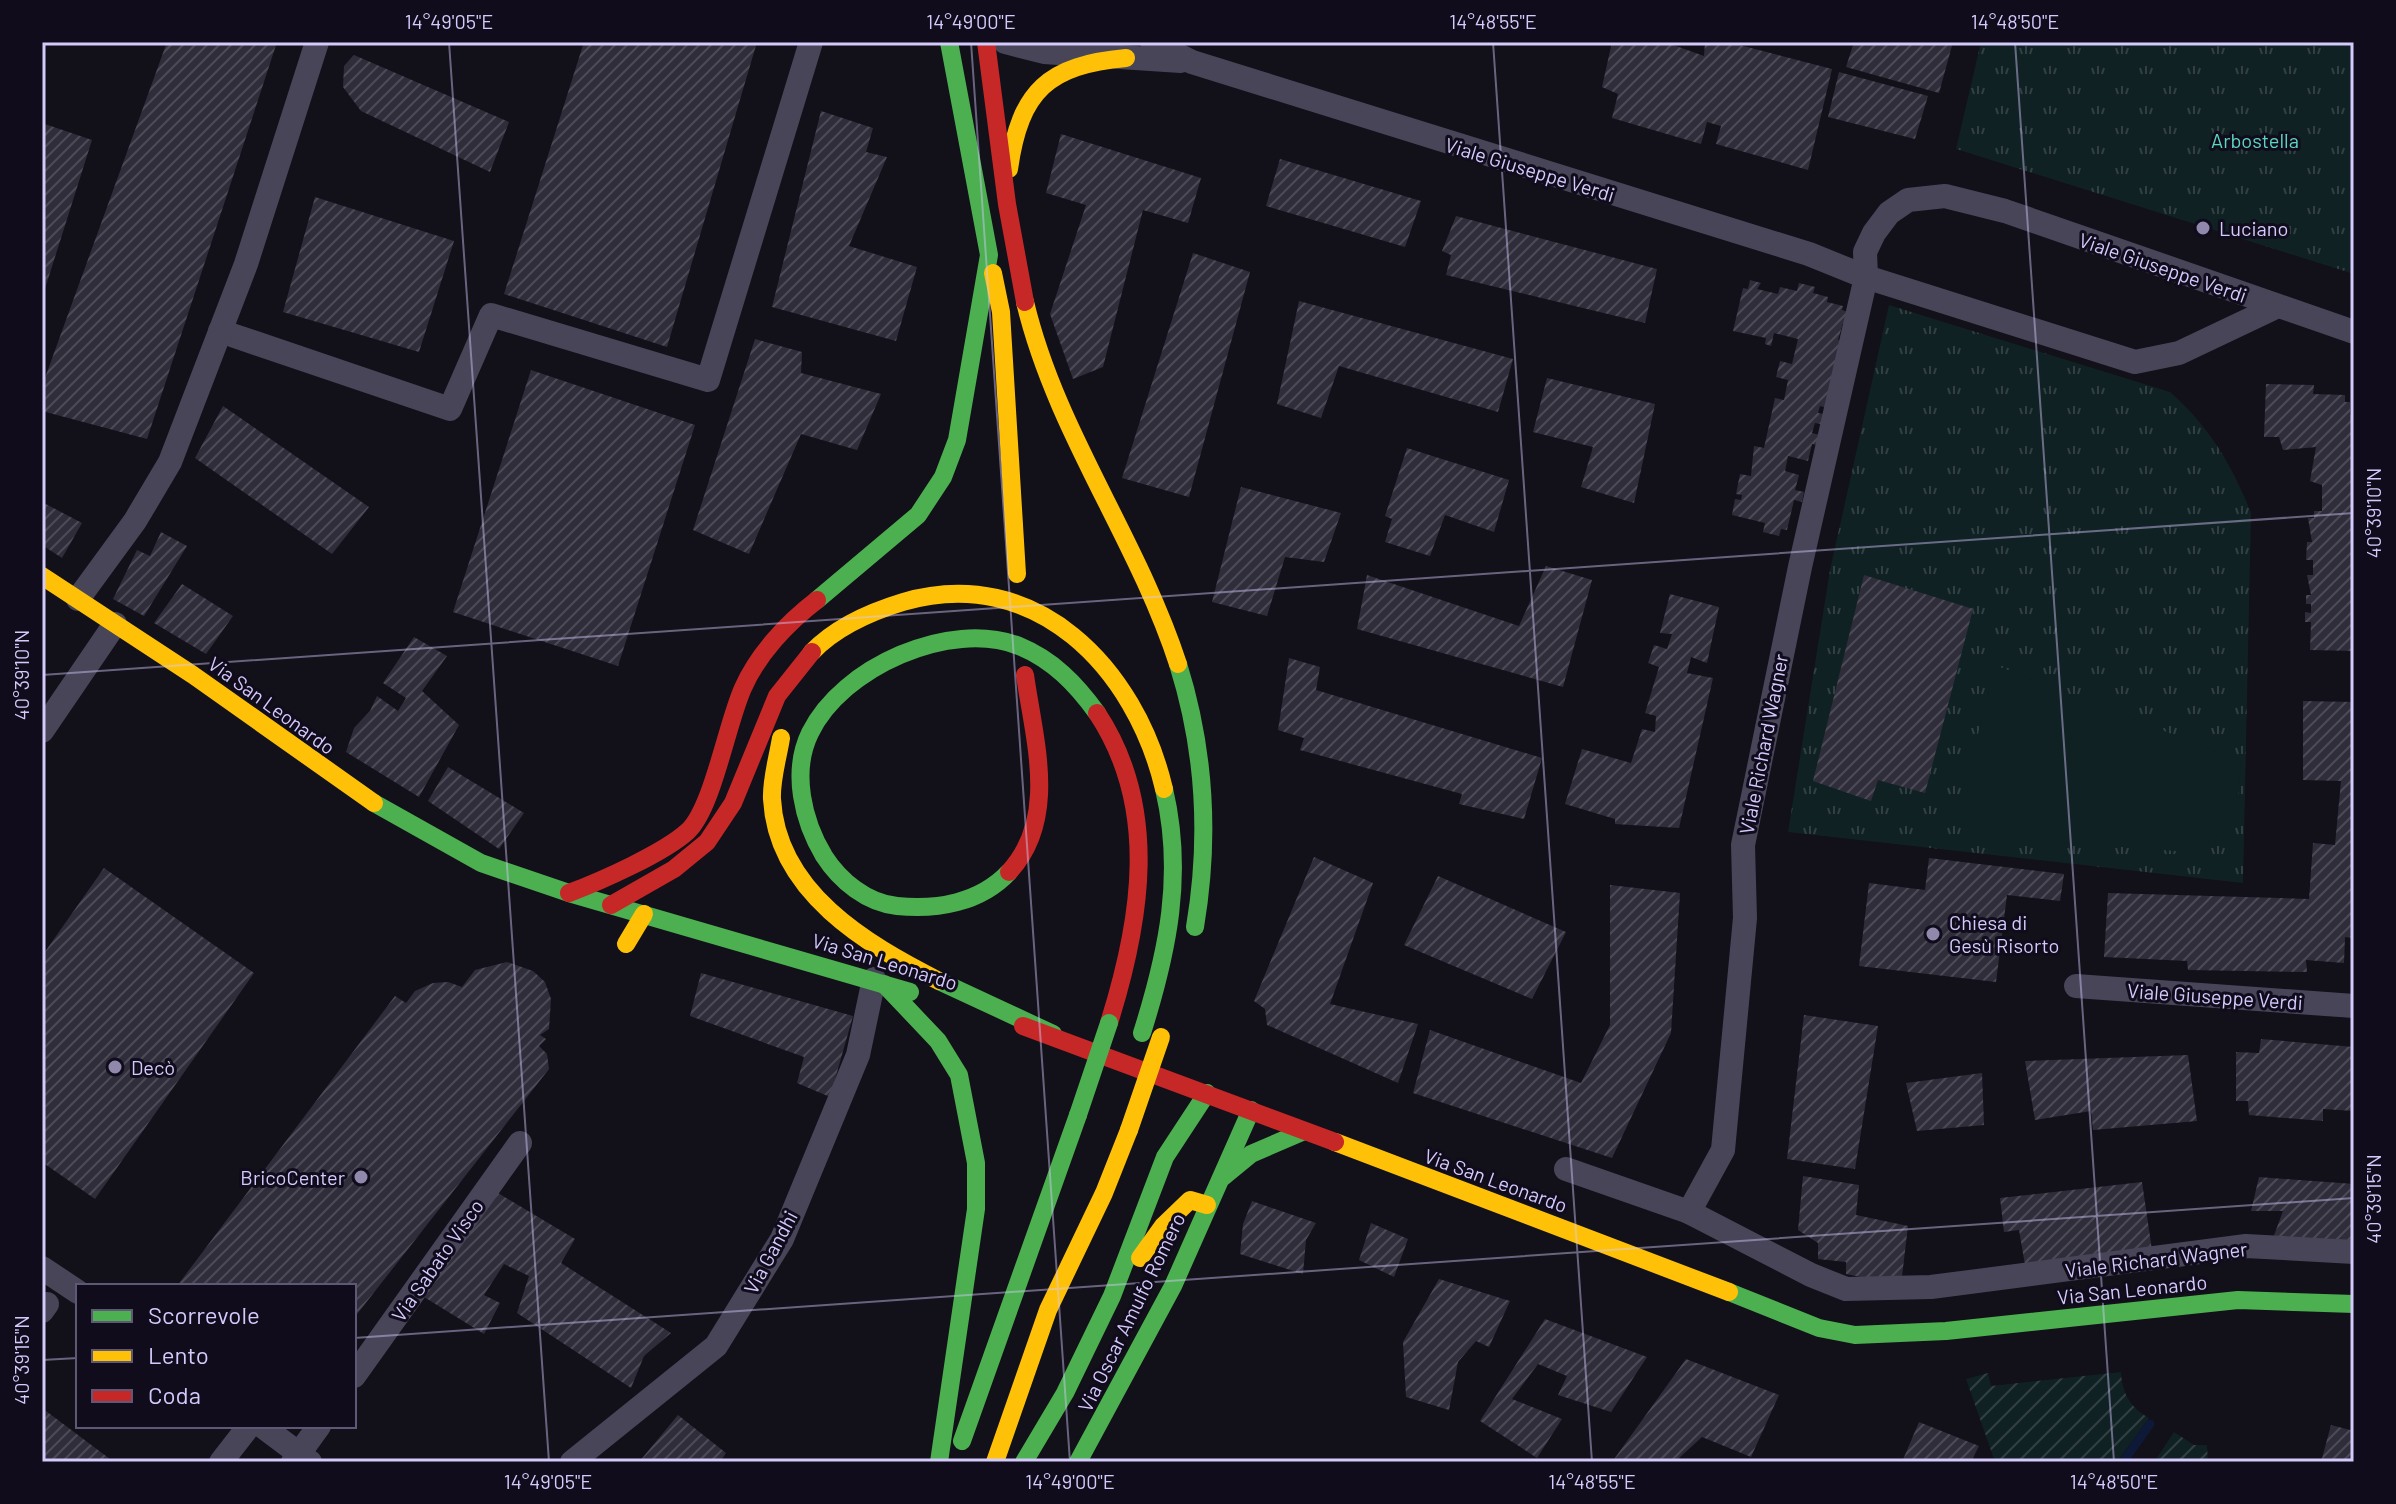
<svg xmlns="http://www.w3.org/2000/svg" width="2396" height="1504" font-family="Barlow,sans-serif">
	<style>
		.grass { fill: url(#grass-tufts) }
		.garden { fill: url(#garden-furrows) }
		.pitch { fill: #102123 }
		.lines { fill: none; stroke-linecap: round; stroke-linejoin: round }
		.stream { stroke: #0d1937; stroke-width: 9 }
		.building { fill: url(#building-hatch) }
		.street { stroke: #484559; stroke-width: 24 }
		.fast { stroke: #4caf50; stroke-width: 18 }
		.slow { stroke: #ffc107; stroke-width: 18 }
		.jam { stroke: #c62828; stroke-width: 18 }
		.fast-bridge { stroke: #4caf50; stroke-width: 18 }
		.slow-bridge { stroke: #ffc107; stroke-width: 18 }
		.ticks { fill: none; stroke: #d4cafc; stroke-width: 2; stroke-opacity: 0.45 }
		.poi-dot { fill: #9089ac; stroke: #100c1c; stroke-width: 3 }
		.labels { text-anchor: middle; dominant-baseline: central; stroke-width: 6; stroke-linejoin: round; paint-order: stroke }
		.park-label { font-size: 20px; fill: #5cd6c1; stroke: #100c1c }
		.street-label { font-size: 20px; fill: #d4cafc; stroke: #100c1c }
		.poi-label { font-size: 20px; fill: #d4cafc; stroke: #100c1c; text-anchor: start }
		.neatline { fill: none; stroke: #d4cafc; stroke-width: 3 }
		.ticks-label { font-size: 20px; text-anchor: middle; fill: #d4cafc }
	</style>
	<defs>
		<pattern id="grass-tufts" width="24" height="20" patternUnits="userSpaceOnUse" patternTransform="scale(2)"><rect width="24" height="20" fill="#102123"/><path d="M3 7l-1-3M5 7V3M7 7l1-3M15 17l-1-3M17 17v-4M19 17l1-3" fill="none" stroke="#324044"/></pattern>
		<pattern id="garden-furrows" width="10" height="10" patternUnits="userSpaceOnUse" patternTransform="scale(2)"><rect width="10" height="10" fill="#102123"/><path d="M-1 1l2-2M0 10L10 0M9 11l2-2" fill="none" stroke="#324044"/></pattern>
		<pattern id="building-hatch" width="6" height="6" patternUnits="userSpaceOnUse" patternTransform="scale(2)"><rect width="6" height="6" fill="#302d3b"/><path d="M-1 1l2-2M0 6l6-6M5 7l2-2" fill="none" stroke="#4d4a58"/></pattern>
	</defs>
	<rect width="100%" height="100%" fill="#121018"/>
	<g class="grass">
		<polygon points="1981,42 2354,42 2354,274 1956,149"/>
		<path d="M1889,305L2170,392C2209,426 2232,465 2251,513L2243,883L1788,832L1830,570Z"/>
	</g>
	<g class="garden">
		<path d="M2121,1372C2122,1393 2130,1407 2149,1418L2117,1462H1995L1966,1379L1988,1373L1991,1386Z"/>
		<polygon points="2174,1432 2194,1445 2207,1445 2208,1462 2154,1462"/>
	</g>
	<path class="pitch" d="M1995,665L2241,761C2237,819 2238,838 2176,851L1960,835L1975,746Z"/>
	<g class="lines">
		<polyline class="stream" points="2123,1462 2150,1424"/>
	</g>
	<g class="building">
		<polygon points="167,42 277,42 147,439 42,411 42,386"/>
		<polygon points="584,42 757,42 667,347 504,294"/>
		<polygon points="1612,42 1665,42 1704,56 1705,42 1728,42 1832,69 1808,170 1716,144 1721,126 1707,122 1701,144 1612,118 1618,94 1602,87"/>
		<polygon points="1854,42 1953,42 1939,93 1846,67"/>
		<polygon points="354,55 509,122 490,172 361,111 343,87 344,66"/>
		<polygon points="1839,72 1928,96 1915,139 1828,117"/>
		<polygon points="821,111 873,128 866,152 887,157 849,246 917,267 896,341 772,307"/>
		<polygon points="42,123 92,140 43,295 42,294"/>
		<polygon points="1061,134 1201,178 1188,223 1143,210 1103,367 1073,379 1050,314 1086,205 1046,193"/>
		<polygon points="1280,159 1421,201 1405,247 1266,206"/>
		<polygon points="315,197 454,241 419,352 283,312"/>
		<polygon points="1456,216 1657,269 1645,323 1446,275 1451,255 1442,251"/>
		<polygon points="1193,253 1250,272 1189,497 1122,478"/>
		<polygon points="1750,280 1761,283 1757,289 1778,294 1780,287 1797,291 1799,283 1815,287 1813,293 1828,297 1827,302 1843,306 1842,310 1851,313 1848,324 1843,323 1838,340 1849,342 1836,410 1820,406 1818,413 1829,415 1826,425 1815,423 1812,433 1824,436 1822,446 1812,444 1808,461 1788,456 1785,471 1799,475 1795,490 1804,492 1802,502 1794,500 1787,530 1781,529 1779,536 1763,532 1765,523 1732,515 1735,499 1741,500 1742,495 1736,494 1740,474 1751,476 1754,446 1764,448 1775,398 1784,400 1788,380 1776,377 1780,361 1792,364 1798,339 1774,333 1771,346 1765,344 1766,338 1733,331 1743,288 1748,289"/>
		<polygon points="1299,301 1513,359 1498,412 1339,366 1321,418 1277,404"/>
		<polygon points="755,339 802,352 801,373 881,394 857,450 801,434 749,554 693,530"/>
		<polygon points="531,370 695,425 618,666 453,612"/>
		<polygon points="1547,378 1655,404 1634,503 1581,487 1593,447 1533,432"/>
		<polygon points="2266,384 2314,385 2313,394 2345,395 2345,402 2350,402 2350,415 2354,415 2354,651 2310,650 2311,622 2305,622 2305,612 2311,613 2311,604 2306,604 2306,595 2311,595 2307,575 2313,575 2313,560 2306,560 2307,542 2312,542 2308,518 2314,518 2314,511 2322,511 2322,485 2310,481 2316,447 2283,450 2279,437 2264,437"/>
		<polygon points="223,406 369,507 332,554 195,458"/>
		<polygon points="1407,448 1509,480 1494,532 1445,515 1430,556 1385,542 1392,519 1385,516"/>
		<polygon points="1241,487 1341,513 1324,562 1285,557 1267,616 1212,602"/>
		<polygon points="42,502 82,523 62,558 42,545"/>
		<polygon points="161,532 187,546 144,616 113,599 137,550 150,556"/>
		<polygon points="1546,566 1592,580 1563,687 1357,629 1367,575 1519,626"/>
		<polygon points="1864,575 1973,609 1925,793 1878,780 1871,801 1813,781"/>
		<polygon points="182,584 233,616 206,654 154,623"/>
		<polygon points="1670,594 1719,607 1707,663 1691,657 1687,673 1713,678 1679,828 1615,824 1615,819 1565,804 1582,749 1631,763 1642,729 1655,732 1656,716 1645,713 1659,667 1648,663 1654,645 1667,649 1672,634 1660,633"/>
		<polygon points="414,637 447,656 422,691 459,725 419,797 346,752 354,728 370,711 377,696 398,711 406,698 383,683"/>
		<polygon points="1289,658 1320,667 1316,690 1542,758 1524,819 1459,804 1462,794 1300,750 1304,738 1278,730"/>
		<polygon points="2303,701 2354,702 2354,938 2345,937 2344,963 2306,960 2307,972 2188,970 2187,961 2104,957 2108,893 2309,899 2313,843 2335,845 2341,781 2303,780"/>
		<polygon points="448,767 524,813 499,849 428,801"/>
		<polygon points="1314,857 1373,883 1330,1004 1418,1024 1398,1083 1267,1025 1265,1009 1254,1001"/>
		<polygon points="1929,858 2064,874 2060,901 2007,895 1996,982 1859,966 1869,883 1925,890"/>
		<polygon points="104,868 254,973 95,1199 42,1162 42,956"/>
		<polygon points="1438,876 1566,932 1532,999 1404,945"/>
		<polygon points="1610,885 1680,893 1671,1033 1612,1158 1413,1093 1430,1030 1581,1083 1610,1025"/>
		<polygon points="507,962 533,971 545,982 551,999 549,1029 540,1035 546,1039 539,1046 547,1054 549,1069 354,1318 354,1286 177,1286 395,996 406,1003 415,991 433,983 448,982 462,987 475,970"/>
		<polygon points="701,973 853,1016 830,1097 797,1083 804,1057 690,1016"/>
		<polygon points="1804,1015 1878,1026 1855,1169 1787,1159"/>
		<polygon points="2261,1039 2354,1047 2354,1111 2323,1109 2323,1121 2249,1115 2248,1101 2236,1101 2236,1052 2259,1053"/>
		<polygon points="2188,1055 2197,1121 2093,1130 2091,1111 2035,1120 2025,1061"/>
		<polygon points="1982,1073 1984,1125 1917,1131 1906,1083"/>
		<polygon points="1803,1176 1859,1185 1856,1215 1908,1226 1901,1285 1846,1274 1846,1262 1818,1259 1818,1243 1798,1230"/>
		<polygon points="2259,1177 2354,1184 2354,1245 2273,1238 2283,1211 2251,1211"/>
		<polygon points="2142,1182 2152,1250 2025,1265 2019,1230 2004,1232 2000,1198"/>
		<polygon points="493,1190 575,1239 561,1263 671,1333 644,1356 631,1388 517,1313 529,1276 504,1264 484,1295 500,1303 484,1334 424,1297"/>
		<polygon points="1252,1201 1316,1223 1306,1240 1303,1274 1240,1254 1243,1224"/>
		<polygon points="1371,1223 1408,1239 1394,1277 1359,1260"/>
		<polygon points="1439,1279 1510,1301 1489,1347 1476,1341 1458,1362 1449,1410 1406,1397 1403,1342"/>
		<polygon points="1545,1319 1647,1357 1611,1412 1558,1395 1567,1376 1538,1364 1512,1399 1562,1419 1537,1458 1480,1421"/>
		<polygon points="1686,1359 1779,1395 1751,1457 1702,1437 1679,1458 1686,1462 1612,1462"/>
		<polygon points="42,1408 114,1462 42,1462"/>
		<polygon points="678,1415 726,1453 720,1462 639,1462"/>
		<polygon points="1919,1422 1979,1446 1971,1462 1902,1462"/>
		<polygon points="2331,1425 2354,1431 2354,1462 2321,1462"/>
	</g>
	<g class="lines">
		<g class="street">
			<polyline points="1005,42 1044,52 1181,61"/>
			<polyline points="1152,42 1192,62 1809,254 1866,277 2135,362 2179,353 2276,307"/>
			<polyline points="220,331 450,409 491,315 708,380 811,42"/>
			<polyline points="78,599 135,521 170,462 246,264 317,42"/>
			<polyline points="42,731 115,624"/>
			<polyline points="2076,986 2354,1006"/>
			<polyline points="1566,1169 1689,1212 1811,1275 1846,1289 1931,1287 2246,1246 2354,1252"/>
			<polyline points="1689,1212 1723,1150 1745,918 1743,845 1800,567 1866,277 1865,252 1874,233 1889,213 1908,200 1945,196 2005,211 2354,332"/>
			<polyline points="42,1268 78,1292"/>
			<polyline points="42,1311 47,1304"/>
			<polyline points="354,1376 520,1143"/>
			<polyline points="262,1426 310,1462"/>
			<polyline points="221,1462 249,1426"/>
			<polyline points="293,1462 319,1426"/>
			<polyline points="572,1462 716,1346 782,1239 858,1055 874,979"/>
		</g>
		<g class="fast">
			<polyline points="817,600 918,515 943,477 957,440 989,255 949,42"/>
			<path d="M1178,664C1205,750 1210,838 1195,927"/>
			<polyline points="374,803 481,863 569,893 910,992"/>
			<path d="M1009,872C980,903 937,910 897,906C867,903 840,881 824,856C803,821 791,772 810,733C842,667 950,619 1019,646C1053,660 1076,684 1097,713"/>
			<polyline points="939,981 1053,1034"/>
			<polyline points="884,984 938,1041 959,1075 976,1163 976,1209 939,1462"/>
			<path d="M1142,1033C1168,951 1184,874 1164,789"/>
			<polyline points="1223,1177 1251,1154 1302,1132"/>
			<polyline points="1729,1292 1819,1328 1855,1335 1946,1331 2238,1300 2354,1304"/>
			<polyline points="962,1441 1078,1115"/>
			<polyline points="1024,1462 1065,1393 1112,1296 1165,1157 1207,1093"/>
			<polyline points="1078,1462 1173,1286 1251,1110"/>
		</g>
		<g class="slow">
			<path d="M1009,169C1020,90 1049,65 1126,58"/>
			<polyline points="993,273 1001,312 1017,574"/>
			<path d="M1025,302C1056,432 1137,538 1178,664"/>
			<polyline points="42,576 193,675 374,803"/>
			<path d="M812,652C836,627 870,612 903,602C1036,563 1136,669 1164,789"/>
			<path d="M781,738C778,757 771,780 772,799C777,892 866,944 939,981"/>
			<polyline points="626,944 644,914"/>
			<polyline points="1335,1142 1729,1292"/>
			<polyline points="1140,1258 1163,1226 1190,1200 1207,1205"/>
			<polyline points="995,1462 1048,1310 1104,1193 1129,1130"/>
		</g>
		<g class="jam">
			<polyline points="986,42 1007,204 1025,302"/>
			<path d="M1097,713C1160,808 1141,921 1109,1023"/>
			<path d="M1009,872C1059,818 1034,740 1025,675"/>
			<path d="M569,893C601,881 664,853 688,831C713,807 727,723 743,688C758,654 787,623 817,600"/>
			<polyline points="611,905 674,869 707,842 733,803 777,696 812,652"/>
			<polyline points="1023,1026 1335,1142"/>
		</g>
		<polyline class="fast-bridge" points="1078,1115 1109,1023"/>
		<polyline class="slow-bridge" points="1129,1130 1161,1037"/>
	</g>
	<path class="ticks" d="M449,42L549,1462M971,42L1070,1462M1493,42L1592,1462M2015,42L2114,1462M42,675L2354,513M354,1338L2354,1198M42,1360L78,1358"/>
	<g class="poi-dot">
		<circle cx="2203" cy="228" r="8"/>
		<circle cx="1933" cy="934" r="8"/>
		<circle cx="115" cy="1067" r="8"/>
		<circle cx="361" cy="1177" r="8"/>
	</g>
	<g class="labels">
		<g class="park-label">
			<text x="2255" y="140">Arbostella</text>
		</g>
		<g class="street-label">
			<text transform="translate(1530 169) rotate(17)">Viale Giuseppe Verdi</text>
			<text transform="translate(2163 267) rotate(19)">Viale Giuseppe Verdi</text>
			<text transform="translate(272 705) rotate(36)">Via San Leonardo</text>
			<text transform="translate(1763 744) rotate(-79)">Viale Richard Wagner</text>
			<text transform="translate(885 961) rotate(17)">Via San Leonardo</text>
			<text transform="translate(2215 996) rotate(4)">Viale Giuseppe Verdi</text>
			<text transform="translate(1496 1180) rotate(20)">Via San Leonardo</text>
			<text transform="translate(770 1252) rotate(-62)">Via Gandhi</text>
			<text transform="translate(2156 1259) rotate(-7)">Viale Richard Wagner</text>
			<text transform="translate(437 1260) rotate(-55)">Via Sabato Visco</text>
			<text transform="translate(2132 1289) rotate(-6)">Via San Leonardo</text>
			<text transform="translate(1131 1312) rotate(-64)">Via Oscar Amulfo Romero</text>
		</g>
		<g class="poi-label">
			<text x="2219" y="228">Luciano</text>
			<text x="1949" y="922">Chiesa di<tspan x="1949" dy="23">Gesù Risorto</tspan></text>
			<text x="131" y="1067">Decò</text>
			<text x="345" y="1177" text-anchor="end">BricoCenter</text>
		</g>
	</g>
	<rect width="2396" height="1504" fill="none" stroke="#100c1c" stroke-width="88"/>
	<rect x="76" y="1284" width="280" height="144" fill="#100c1c" stroke="#5e5876" stroke-width="2"/>
	<rect x="92" y="1310" width="40" height="12" fill="#4caf50" stroke="#5e5876" stroke-width="2"/>
	<text x="148" y="1324" font-size="24" fill="#d4cafc">Scorrevole</text>
	<rect x="92" y="1350" width="40" height="12" fill="#ffc107" stroke="#5e5876" stroke-width="2"/>
	<text x="148" y="1364" font-size="24" fill="#d4cafc">Lento</text>
	<rect x="92" y="1390" width="40" height="12" fill="#c62828" stroke="#5e5876" stroke-width="2"/>
	<text x="148" y="1404" font-size="24" fill="#d4cafc">Coda</text>
	<rect x="44" y="44" width="2308" height="1416" class="neatline"/>
	<g class="ticks-label">
		<text x="449" y="29">14°49'05"E</text>
		<text x="971" y="29">14°49'00"E</text>
		<text x="1493" y="29">14°48'55"E</text>
		<text x="2015" y="29">14°48'50"E</text>
		<text transform="translate(2374 513) rotate(-90)" y="7">40°39'10"N</text>
		<text transform="translate(22 675) rotate(-90)" y="7">40°39'10"N</text>
		<text transform="translate(2374 1199) rotate(-90)" y="7">40°39'15"N</text>
		<text transform="translate(22 1360) rotate(-90)" y="7">40°39'15"N</text>
		<text x="548" y="1489">14°49'05"E</text>
		<text x="1070" y="1489">14°49'00"E</text>
		<text x="1592" y="1489">14°48'55"E</text>
		<text x="2114" y="1489">14°48'50"E</text>
	</g>
</svg>
